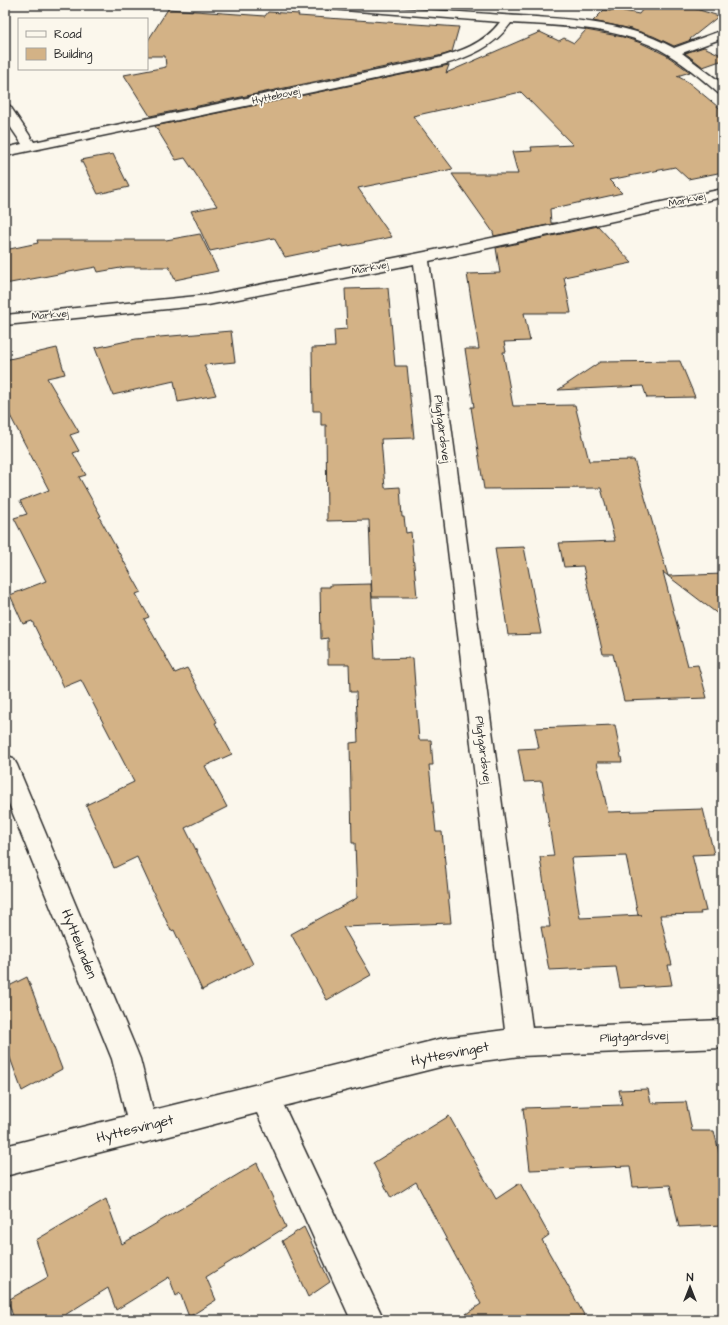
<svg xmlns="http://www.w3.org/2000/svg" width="728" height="1325" font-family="'Architects Daughter',sans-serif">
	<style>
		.building { fill: #d3b286; stroke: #2b2b2b; fill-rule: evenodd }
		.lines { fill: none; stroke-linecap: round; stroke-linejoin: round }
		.minor-casing { stroke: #2b2b2b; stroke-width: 3 }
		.minor { fill: #fbf7ec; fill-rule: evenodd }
		.labels { text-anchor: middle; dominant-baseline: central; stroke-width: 3.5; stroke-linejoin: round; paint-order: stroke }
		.far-street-label { font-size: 10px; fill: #2b2b2b; stroke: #fbf7ec }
		.street-label { font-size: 12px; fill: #2b2b2b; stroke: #fbf7ec }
		.near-street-label { font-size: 14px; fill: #2b2b2b; stroke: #fbf7ec }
	</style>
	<rect width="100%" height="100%" fill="#fbf7ec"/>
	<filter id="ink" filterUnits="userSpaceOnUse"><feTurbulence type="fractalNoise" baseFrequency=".025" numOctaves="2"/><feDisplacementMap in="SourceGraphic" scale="8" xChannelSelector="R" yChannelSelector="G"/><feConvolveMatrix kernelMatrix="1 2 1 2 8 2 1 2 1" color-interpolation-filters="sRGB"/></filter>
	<g filter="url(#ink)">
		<g class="building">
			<polygon points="646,5 683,5 719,16 690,39 691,40 674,46 653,36 631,29 593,21 604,10 610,11 613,9 639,14"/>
			<polygon points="168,9 265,16 268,12 299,14 298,16 459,27 452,52 443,55 150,116 124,75 166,67 165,56 147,56 147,42"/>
			<polygon points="586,30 623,37 641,43 666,55 690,72 677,76 688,82 723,111 723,172 688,179 675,167 609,180 622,193 550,209 551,223 557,223 494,236 493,232 452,174 518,174 512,152 532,151 531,147 573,145 521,92 413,116 453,169 358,188 392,237 343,247 343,245 285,257 274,238 210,251 191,211 217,206 185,158 176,160 155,126 449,65 446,73 540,32 559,41 564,38 574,43"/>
			<polygon points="704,47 723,56 723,60 703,67 685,53"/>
			<polygon points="113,154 129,187 98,194 81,160"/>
			<polygon points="598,226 632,263 564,277 571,313 524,313 530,341 504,342 506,352 503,352 513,406 575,405 589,461 634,460 668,576 663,572 688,666 698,665 707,698 624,701 613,654 603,654 583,566 564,567 559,543 615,541 601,488 484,489 471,407 474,407 465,349 479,349 467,274 500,273 496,248"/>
			<polygon points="200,234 218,271 175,280 169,267 126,267 98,272 96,267 5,284 5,250 38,243 37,240 166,240"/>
			<polygon points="388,288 395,366 407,366 414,438 381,439 385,488 400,487 402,517 404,517 406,533 411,532 417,597 372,597 369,520 327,521 326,425 321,425 321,411 313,411 312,348 335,347 334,330 347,329 345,289"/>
			<polygon points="231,331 235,362 204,365 216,395 178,402 174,381 113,395 95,348 136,339"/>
			<polygon points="57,348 65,374 47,378 79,432 70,435 79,451 73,453 86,475 79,477 101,516 99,517 141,592 136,594 149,617 144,619 175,673 187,668 217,722 215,723 232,754 205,766 227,807 185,828 253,964 202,990 174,930 171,931 137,857 114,868 86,805 134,782 81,680 64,687 32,621 23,624 10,595 46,581 14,518 27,514 20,501 49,490 5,406 5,360"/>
			<polygon points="680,361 695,397 647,398 643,386 558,390 600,362"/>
			<polygon points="524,547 541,634 508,635 495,548"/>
			<polygon points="723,574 723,618 668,576"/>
			<polygon points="371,584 375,659 413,658 419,740 431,740 433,765 429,765 436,832 442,832 451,923 343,927 371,975 327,1000 291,934 357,898 355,843 352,843 350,743 358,742 356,692 350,692 349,664 328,664 328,638 321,639 320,587 330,587 330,585"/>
			<path d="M615,725L622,762H597L608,812L703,809L714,854L692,855L706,911L700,912L701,914L660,915L672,965H668L672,985L620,988L616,967L549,970L541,927H550L540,857L554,856L542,781L524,782L518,749L539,748L535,728ZM626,856L638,915H642L580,918L571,858Z"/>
			<polygon points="27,977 62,1069 22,1091 5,1044 5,988"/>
			<polygon points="648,1089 651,1103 686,1102 692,1131 714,1131 723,1169 723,1225 679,1227 670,1185 633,1187 630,1166 530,1170 523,1108 622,1105 619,1090"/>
			<polygon points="449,1116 496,1199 520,1183 549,1235 542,1240 587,1320 457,1320 481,1304 416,1182 391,1198 373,1163"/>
			<polygon points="257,1163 286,1227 206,1277 216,1300 189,1317 180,1293 176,1296 169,1277 116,1310 108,1288 57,1320 14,1320 8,1300 48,1277 36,1240 106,1199 122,1244"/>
			<polygon points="304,1227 330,1282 308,1297 282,1241"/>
		</g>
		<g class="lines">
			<g class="minor-casing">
				<g id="minor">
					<path d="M312,5C372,5 431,10 490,14C551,19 619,17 674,48L723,30V38L682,53L723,84V94L718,93C700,77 681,61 659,49C614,26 560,26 511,23C494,47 470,57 442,65L5,156V148L22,144L5,119V105L10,106L34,142L434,59C459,52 484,44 500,22L318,8L314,7Z"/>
					<polygon points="723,189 723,197 429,261 532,1028 723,1020 723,1048 520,1056 444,1066 284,1106 384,1320 351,1320 257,1113 143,1143 141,1142 5,1176 5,1146 126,1116 112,1059 5,794 5,755 13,758 17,765 136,1049 140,1059 153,1110 444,1038 505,1030 414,264 208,305 5,325 5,315 208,295 425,252"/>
				</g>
			</g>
			<use href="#minor" class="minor"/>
		</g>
	</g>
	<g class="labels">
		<g class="far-street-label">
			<text transform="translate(276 96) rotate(-12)">Hyttebovej</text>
			<text transform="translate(687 200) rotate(-12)">Markvej</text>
			<text transform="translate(370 268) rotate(-11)">Markvej</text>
			<text transform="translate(50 315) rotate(-5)">Markvej</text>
		</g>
		<g class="street-label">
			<text transform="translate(442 429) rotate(83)">Pligtgårdsvej</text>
			<text transform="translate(483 750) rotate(83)">Pligtgårdsvej</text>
			<text transform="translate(634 1037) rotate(-2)">Pligtgårdsvej</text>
		</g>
		<g class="near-street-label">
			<text transform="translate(79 944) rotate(68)">Hyttelunden</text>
			<text transform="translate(450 1054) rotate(-11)">Hyttesvinget</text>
			<text transform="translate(135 1129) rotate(-14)">Hyttesvinget</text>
		</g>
	</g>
	<rect width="728" height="1325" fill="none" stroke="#fbf7ec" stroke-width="20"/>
	<rect x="10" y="10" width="708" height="1305" fill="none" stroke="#2b2b2b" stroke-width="1.5" filter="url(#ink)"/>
	<rect x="18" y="18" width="130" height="52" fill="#fbf7ec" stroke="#a8a59f"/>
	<rect x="26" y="31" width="20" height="6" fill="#fbf7ec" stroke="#a8a59f"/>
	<text x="54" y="38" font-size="12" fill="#2b2b2b">Road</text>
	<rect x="26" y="48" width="20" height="12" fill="#d3b286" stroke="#a8a59f"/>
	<text x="54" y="58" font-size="12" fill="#2b2b2b">Building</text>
	<g transform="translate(690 1287)" stroke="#fbf7ec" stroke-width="3" paint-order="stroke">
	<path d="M0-3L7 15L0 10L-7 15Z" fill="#2b2b2b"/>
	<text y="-6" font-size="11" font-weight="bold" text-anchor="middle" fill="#2b2b2b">N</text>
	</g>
</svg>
